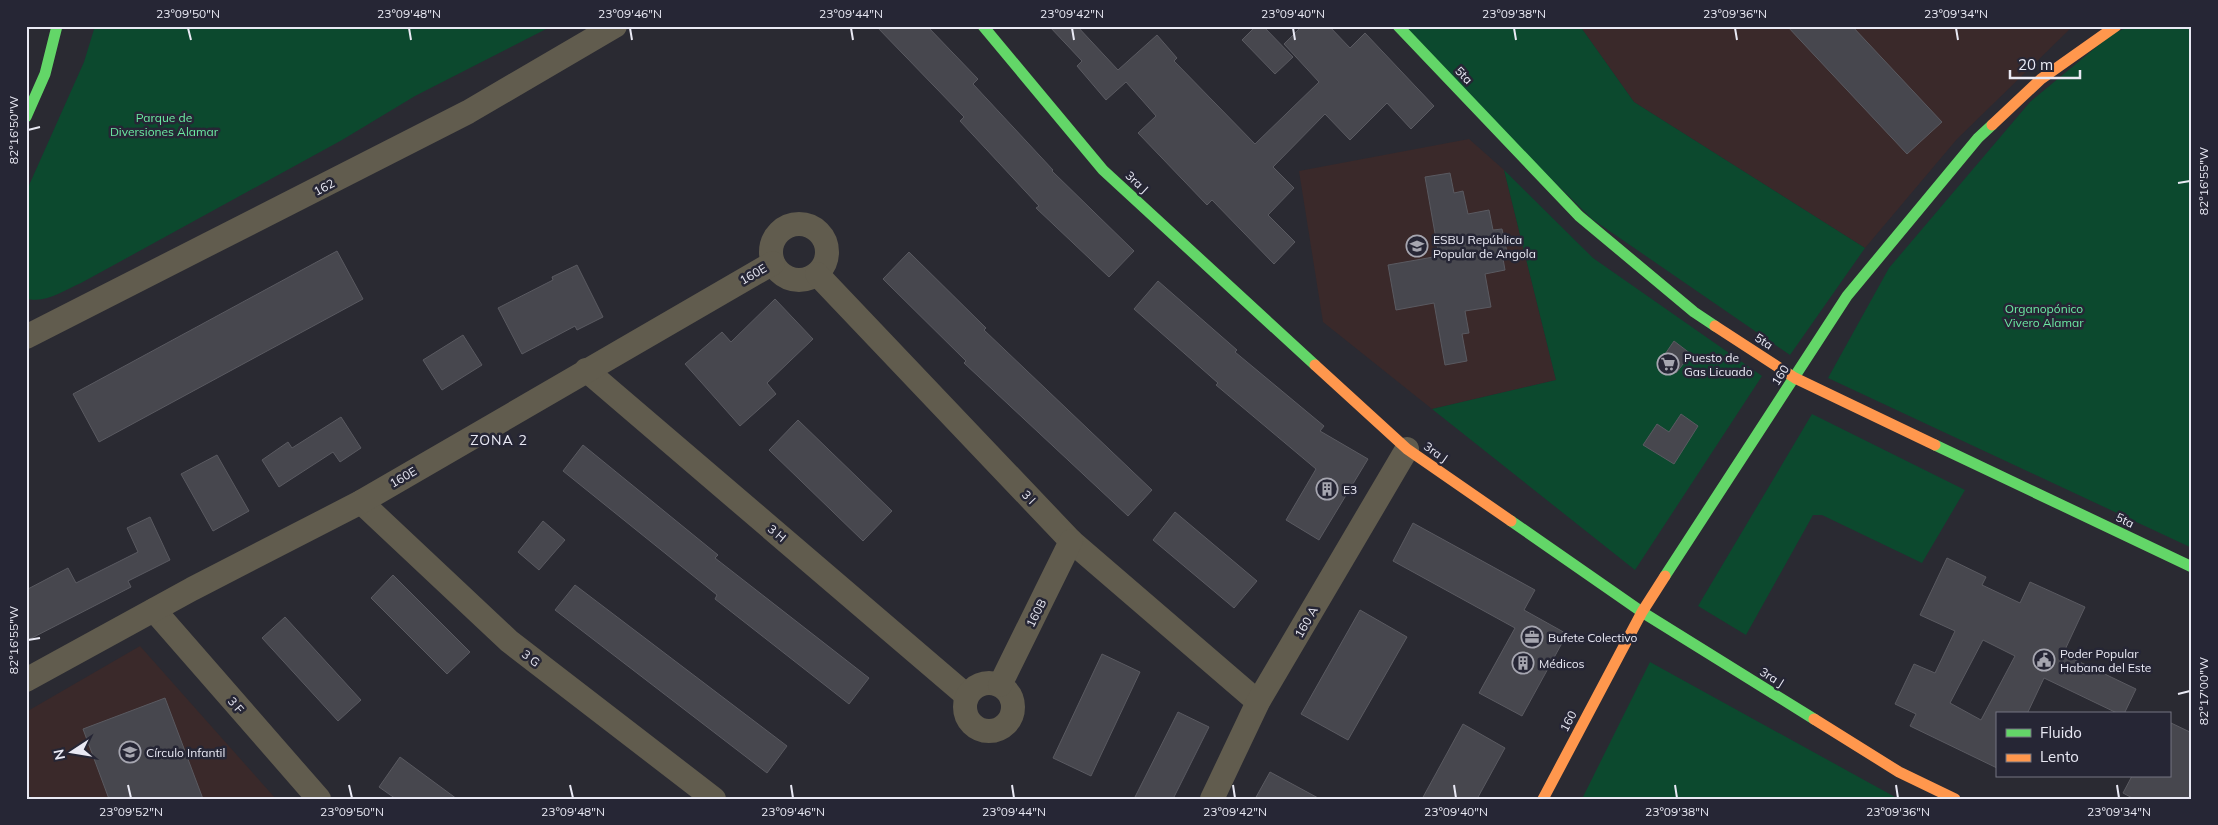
<svg xmlns="http://www.w3.org/2000/svg" width="2218" height="825" font-family="Mulish,sans-serif">
	<style>
		.education { fill: #3a292a }
		.green { fill: #0c492e }
		.building { fill: #47474e; stroke: #5a5a61; fill-rule: evenodd }
		.lines { fill: none; stroke-linecap: round; stroke-linejoin: round }
		.street { stroke: #615c4e; stroke-width: 24 }
		.fast { stroke: #63d668; stroke-width: 11 }
		.slow { stroke: #ff974d; stroke-width: 11 }
		.ticks { fill: none; stroke: #e9e9f4; stroke-width: 2 }
		.labels { text-anchor: middle; dominant-baseline: central; stroke-width: 5; stroke-linejoin: round; paint-order: stroke }
		.street-label { font-size: 12px; fill: #e9e9f4; stroke: #262635 }
		.park-label { font-size: 12px; fill: #6ceba3; stroke: #262635 }
		.poi-label { font-size: 12px; fill: #e9e9f4; stroke: #262635; text-anchor: start }
		.neighbourhood-label { font-size: 14px; letter-spacing: 1px; fill: #e9e9f4; stroke: #262635 }
		.neatline { fill: none; stroke: #e9e9f4; stroke-width: 2 }
		.ticks-label { font-size: 12px; text-anchor: middle; fill: #e9e9f4 }
	</style>
	<rect width="100%" height="100%" fill="#2a2a32"/>
	<g class="education">
		<polygon points="1580,26 2073,26 1957,139 1865,248 1634,102"/>
		<polygon points="1469,139 1504,170 1556,380 1432,409 1323,322 1299,171"/>
		<polygon points="140,646 276,799 33,799 26,791 26,712"/>
	</g>
	<g class="green">
		<path d="M95,26H552L415,96L342,140L81,283C65,290 43,305 26,298V192L84,62Z"/>
		<polygon points="1396,26 1580,26 1634,102 1865,248 1790,355 1592,219"/>
		<polygon points="2131,26 2192,26 2192,548 1828,378 1889,268 2030,102 2112,34"/>
		<polygon points="1504,170 1593,258 1762,376 1635,570 1432,409 1556,380"/>
		<polygon points="1812,414 1965,490 1922,563 1822,515 1813,515 1746,635 1698,606"/>
		<polygon points="1650,662 1895,797 1894,799 1582,799"/>
	</g>
	<g class="building">
		<polygon points="876,26 927,26 978,79 973,84 1053,170 1052,171 1134,251 1109,277 1036,208 1039,206 960,121 964,117"/>
		<polygon points="1049,26 1077,26 1118,70 1157,35 1177,58 1174,61 1255,144 1319,82 1284,44 1302,26 1329,26 1350,48 1365,33 1434,106 1411,129 1387,103 1350,140 1325,114 1273,167 1294,188 1268,215 1295,242 1274,264 1212,200 1207,205 1138,133 1156,116 1126,82 1106,100 1077,66 1082,61"/>
		<polygon points="1256,26 1263,26 1293,57 1275,74 1242,40"/>
		<polygon points="1787,26 1852,26 1942,122 1907,154"/>
		<polygon points="1450,173 1454,193 1463,191 1468,214 1489,210 1493,230 1502,229 1507,252 1502,253 1505,270 1485,274 1491,307 1465,311 1469,333 1462,334 1467,361 1445,365 1434,303 1396,310 1388,265 1439,256 1425,177"/>
		<polygon points="337,251 363,299 99,442 73,394"/>
		<polygon points="909,252 986,328 984,330 1152,490 1128,516 964,363 966,361 883,279"/>
		<polygon points="577,265 603,317 577,330 575,326 522,354 498,308 553,280 552,277"/>
		<polygon points="1158,281 1237,350 1235,352 1324,426 1320,431 1368,459 1319,540 1286,520 1316,469 1216,385 1218,383 1134,309"/>
		<polygon points="775,299 813,339 767,383 776,394 740,426 685,364 722,332 731,342"/>
		<polygon points="463,335 482,365 442,390 423,360"/>
		<polygon points="1674,341 1691,354 1676,373 1661,360"/>
		<polygon points="1681,414 1698,426 1674,464 1643,445 1657,424 1669,432"/>
		<polygon points="341,417 361,448 340,462 333,452 279,487 262,460 288,442 292,448"/>
		<polygon points="798,420 892,511 863,541 769,450"/>
		<polygon points="583,445 718,555 715,558 869,678 849,704 715,599 717,595 563,471"/>
		<polygon points="217,455 249,511 213,531 181,474"/>
		<polygon points="1175,512 1257,581 1234,608 1153,540"/>
		<polygon points="150,517 170,560 128,581 131,587 26,641 26,590 68,568 76,583 138,552 127,528"/>
		<polygon points="543,521 565,540 539,570 518,552"/>
		<polygon points="1413,523 1535,590 1524,610 1567,634 1522,716 1479,693 1515,628 1393,561"/>
		<path d="M1947,558L1986,577L1982,585L2020,603L2030,582L2085,607L2063,654L2136,689L2124,714H2119L2044,678L2027,714H1997V768L1910,726L1916,714L1895,704L1914,664L1935,673L1955,631L1920,615ZM1983,640L2015,656L1981,720L1950,703Z"/>
		<polygon points="393,575 470,652 447,674 371,598"/>
		<polygon points="575,585 787,746 767,773 555,610"/>
		<polygon points="1360,610 1407,637 1348,740 1301,714"/>
		<polygon points="285,617 361,700 338,721 262,638"/>
		<polygon points="1102,654 1140,672 1091,776 1053,758"/>
		<polygon points="165,698 203,799 109,799 83,729"/>
		<polygon points="1178,712 1209,727 1173,799 1134,799"/>
		<polygon points="2169,722 2192,733 2192,799 2134,799 2123,793 2132,776 2169,776"/>
		<polygon points="1463,724 1505,748 1477,799 1422,799"/>
		<polygon points="400,757 457,799 396,799 379,787"/>
		<polygon points="1270,772 1320,799 1255,799"/>
	</g>
	<g class="lines">
		<g class="street">
			<circle cx="799" cy="252" r="28"/>
			<polyline points="817,274 1071,541 1258,702"/>
			<polyline points="26,337 468,112 615,26"/>
			<polyline points="586,370 967,696"/>
			<polyline points="361,502 509,641 714,799"/>
			<polyline points="154,610 319,799"/>
			<polyline points="26,680 192,589 361,502 773,263"/>
			<circle cx="989" cy="707" r="24"/>
			<polyline points="1000,685 1071,541"/>
			<polyline points="1212,799 1258,702 1407,449"/>
		</g>
		<g class="fast">
			<polyline points="983,26 1103,170 1315,365"/>
			<polyline points="1398,26 1579,216 1694,312 1715,326"/>
			<polyline points="26,117 45,74 57,26"/>
			<polyline points="1935,445 2192,567"/>
			<polyline points="1511,521 1642,612 1814,719"/>
			<polyline points="1665,576 1847,296 1978,138 1992,125"/>
		</g>
		<g class="slow">
			<polyline points="1992,125 2041,79 2116,26"/>
			<polyline points="1715,326 1795,378 1935,445"/>
			<polyline points="1315,365 1407,449 1511,521"/>
			<polyline points="1814,719 1899,772 1955,799"/>
			<polyline points="1543,799 1642,612 1665,576"/>
		</g>
	</g>
	<path class="ticks" d="M188,28L191,40M409,28L411,40M630,28L632,40M851,28L853,40M1072,28L1074,40M1293,28L1295,40M1514,28L1516,40M1735,28L1737,40M1956,28L1958,40M28,130L40,127M2178,183L2190,181M28,640L40,638M2178,694L2190,691M128,785L131,798M349,785L352,798M570,785L573,798M791,785L793,798M1012,785L1014,798M1233,785L1235,798M1454,785L1456,798M1675,785L1677,798M1896,785L1898,798M2117,785L2119,798"/>
	<defs>
		<g id="school-ring" transform="scale(1.125)"><circle r="9.5" fill="#262635" stroke="#a6a6b0" stroke-width="1.5"/><path d="M0-5L7-2L0 1L-7-2ZM-4 1L0 2.5L4 1V4Q0 6-4 4Z" fill="#a6a6b0"/></g>
		<g id="supermarket-ring" transform="scale(1.125)"><circle r="9.5" fill="#262635" stroke="#a6a6b0" stroke-width="1.5"/><path d="M-6-5.5h2.5l.6 2H6L4.5 2H-2.5L-4.4-4H-6ZM-1.5 3.2a1.3 1.3 0 1 0 .1 0ZM3 3.2a1.3 1.3 0 1 0 .1 0Z" fill="#a6a6b0"/></g>
		<g id="building-ring" transform="scale(1.125)"><circle r="9.5" fill="#262635" stroke="#a6a6b0" stroke-width="1.5"/><path d="M-4-6H4V6H1V3H-1V6H-4ZM-2.5-4.3h1.7v1.8h-1.7ZM.8-4.3h1.7v1.8H.8ZM-2.5-1h1.7V.8h-1.7ZM.8-1h1.7V.8H.8Z" fill="#a6a6b0"/></g>
		<g id="office-ring" transform="scale(1.125)"><circle r="9.5" fill="#262635" stroke="#a6a6b0" stroke-width="1.5"/><path d="M-6-3h4V-5.5h4V-3h4V5H-6ZM-1-4.5V-3h2v-1.5ZM-6 0V1H6V0Z" fill="#a6a6b0"/></g>
		<g id="civic-ring" transform="scale(1.125)"><circle r="9.5" fill="#262635" stroke="#a6a6b0" stroke-width="1.5"/><path d="M-.6-6.5H3V-4.5H.6V-3L4-1V1h2V6H-6V1h2V-1L-.6-3ZM-1.2 2.5V6h2.4V2.5Z" fill="#a6a6b0"/></g>
	</defs>
	<g fill-rule="evenodd">
		<use href="#school-ring" x="1417" y="246"/>
		<use href="#supermarket-ring" x="1668" y="364"/>
		<use href="#building-ring" x="1327" y="489"/>
		<use href="#office-ring" x="1532" y="637"/>
		<use href="#civic-ring" x="2044" y="660"/>
		<use href="#building-ring" x="1523" y="663"/>
		<use href="#school-ring" x="130" y="752"/>
	</g>
	<g class="labels">
		<g class="street-label">
			<text transform="translate(1464 75) rotate(46)">5ta</text>
			<text transform="translate(1137 182) rotate(43)">3ra J</text>
			<text transform="translate(324 187) rotate(-28)">162</text>
			<text transform="translate(753 274) rotate(-30)">160E</text>
			<text transform="translate(1764 341) rotate(33)">5ta</text>
			<text transform="translate(1780 375) rotate(-57)">160</text>
			<text transform="translate(1436 452) rotate(35)">3ra J</text>
			<text transform="translate(403 477) rotate(-30)">160E</text>
			<text transform="translate(1029 497) rotate(46)">3 I</text>
			<text transform="translate(2125 520) rotate(26)">5ta</text>
			<text transform="translate(777 533) rotate(40)">3 H</text>
			<text transform="translate(1036 613) rotate(-63)">160B</text>
			<text transform="translate(1306 622) rotate(-60)">160 A</text>
			<text transform="translate(531 658) rotate(38)">3 G</text>
			<text transform="translate(1772 677) rotate(32)">3ra J</text>
			<text transform="translate(236 705) rotate(49)">3 F</text>
			<text transform="translate(1568 721) rotate(-62)">160</text>
		</g>
		<g class="park-label">
			<text x="164" y="117">Parque de<tspan x="164" dy="14">Diversiones Alamar</tspan></text>
			<text x="2044" y="308">Organopónico<tspan x="2044" dy="14">Vivero Alamar</tspan></text>
		</g>
		<g class="poi-label">
			<text x="1433" y="239">ESBU República<tspan x="1433" dy="14">Popular de Angola</tspan></text>
			<text x="1684" y="357">Puesto de<tspan x="1684" dy="14">Gas Licuado</tspan></text>
			<text x="1343" y="489">E3</text>
			<text x="1548" y="637">Bufete Colectivo</text>
			<text x="2060" y="653">Poder Popular<tspan x="2060" dy="14">Habana del Este</tspan></text>
			<text x="1539" y="663">Médicos</text>
			<text x="146" y="752">Círculo Infantil</text>
		</g>
		<g class="neighbourhood-label">
			<text x="499" y="440">ZONA 2</text>
		</g>
	</g>
	<rect width="2218" height="825" fill="none" stroke="#262635" stroke-width="55"/>
	<rect x="1996" y="712" width="175" height="65" fill="#262635" stroke="#747481"/>
	<rect x="2006" y="729" width="25" height="8" fill="#63d668" stroke="#747481"/>
	<text x="2040" y="738" font-size="15" fill="#e9e9f4">Fluido</text>
	<rect x="2006" y="754" width="25" height="8" fill="#ff974d" stroke="#747481"/>
	<text x="2040" y="762" font-size="15" fill="#e9e9f4">Lento</text>
	<g transform="translate(72 752) rotate(258)" stroke="#262635" stroke-width="4" paint-order="stroke">
	<path d="M0-4L9 19L0 12L-9 19Z" fill="#e9e9f4"/>
	<text y="-8" font-size="14" font-weight="bold" text-anchor="middle" fill="#e9e9f4">N</text>
	</g>
	<path d="M2010 70v8h70v-8" fill="none" stroke="#e9e9f4" stroke-width="2.5"/>
	<text x="2018" y="70" font-size="15" fill="#e9e9f4" stroke="#262635" stroke-width="4" paint-order="stroke">20 m</text>
	<rect x="28" y="28" width="2162" height="770" class="neatline"/>
	<g class="ticks-label">
		<text x="188" y="18">23°09'50"N</text>
		<text x="409" y="18">23°09'48"N</text>
		<text x="630" y="18">23°09'46"N</text>
		<text x="851" y="18">23°09'44"N</text>
		<text x="1072" y="18">23°09'42"N</text>
		<text x="1293" y="18">23°09'40"N</text>
		<text x="1514" y="18">23°09'38"N</text>
		<text x="1735" y="18">23°09'36"N</text>
		<text x="1956" y="18">23°09'34"N</text>
		<text transform="translate(14 130) rotate(-90)" y="4">82°16'50"W</text>
		<text transform="translate(2204 181) rotate(-90)" y="4">82°16'55"W</text>
		<text transform="translate(14 640) rotate(-90)" y="4">82°16'55"W</text>
		<text transform="translate(2204 691) rotate(-90)" y="4">82°17'00"W</text>
		<text x="131" y="816">23°09'52"N</text>
		<text x="352" y="816">23°09'50"N</text>
		<text x="573" y="816">23°09'48"N</text>
		<text x="793" y="816">23°09'46"N</text>
		<text x="1014" y="816">23°09'44"N</text>
		<text x="1235" y="816">23°09'42"N</text>
		<text x="1456" y="816">23°09'40"N</text>
		<text x="1677" y="816">23°09'38"N</text>
		<text x="1898" y="816">23°09'36"N</text>
		<text x="2119" y="816">23°09'34"N</text>
	</g>
</svg>
